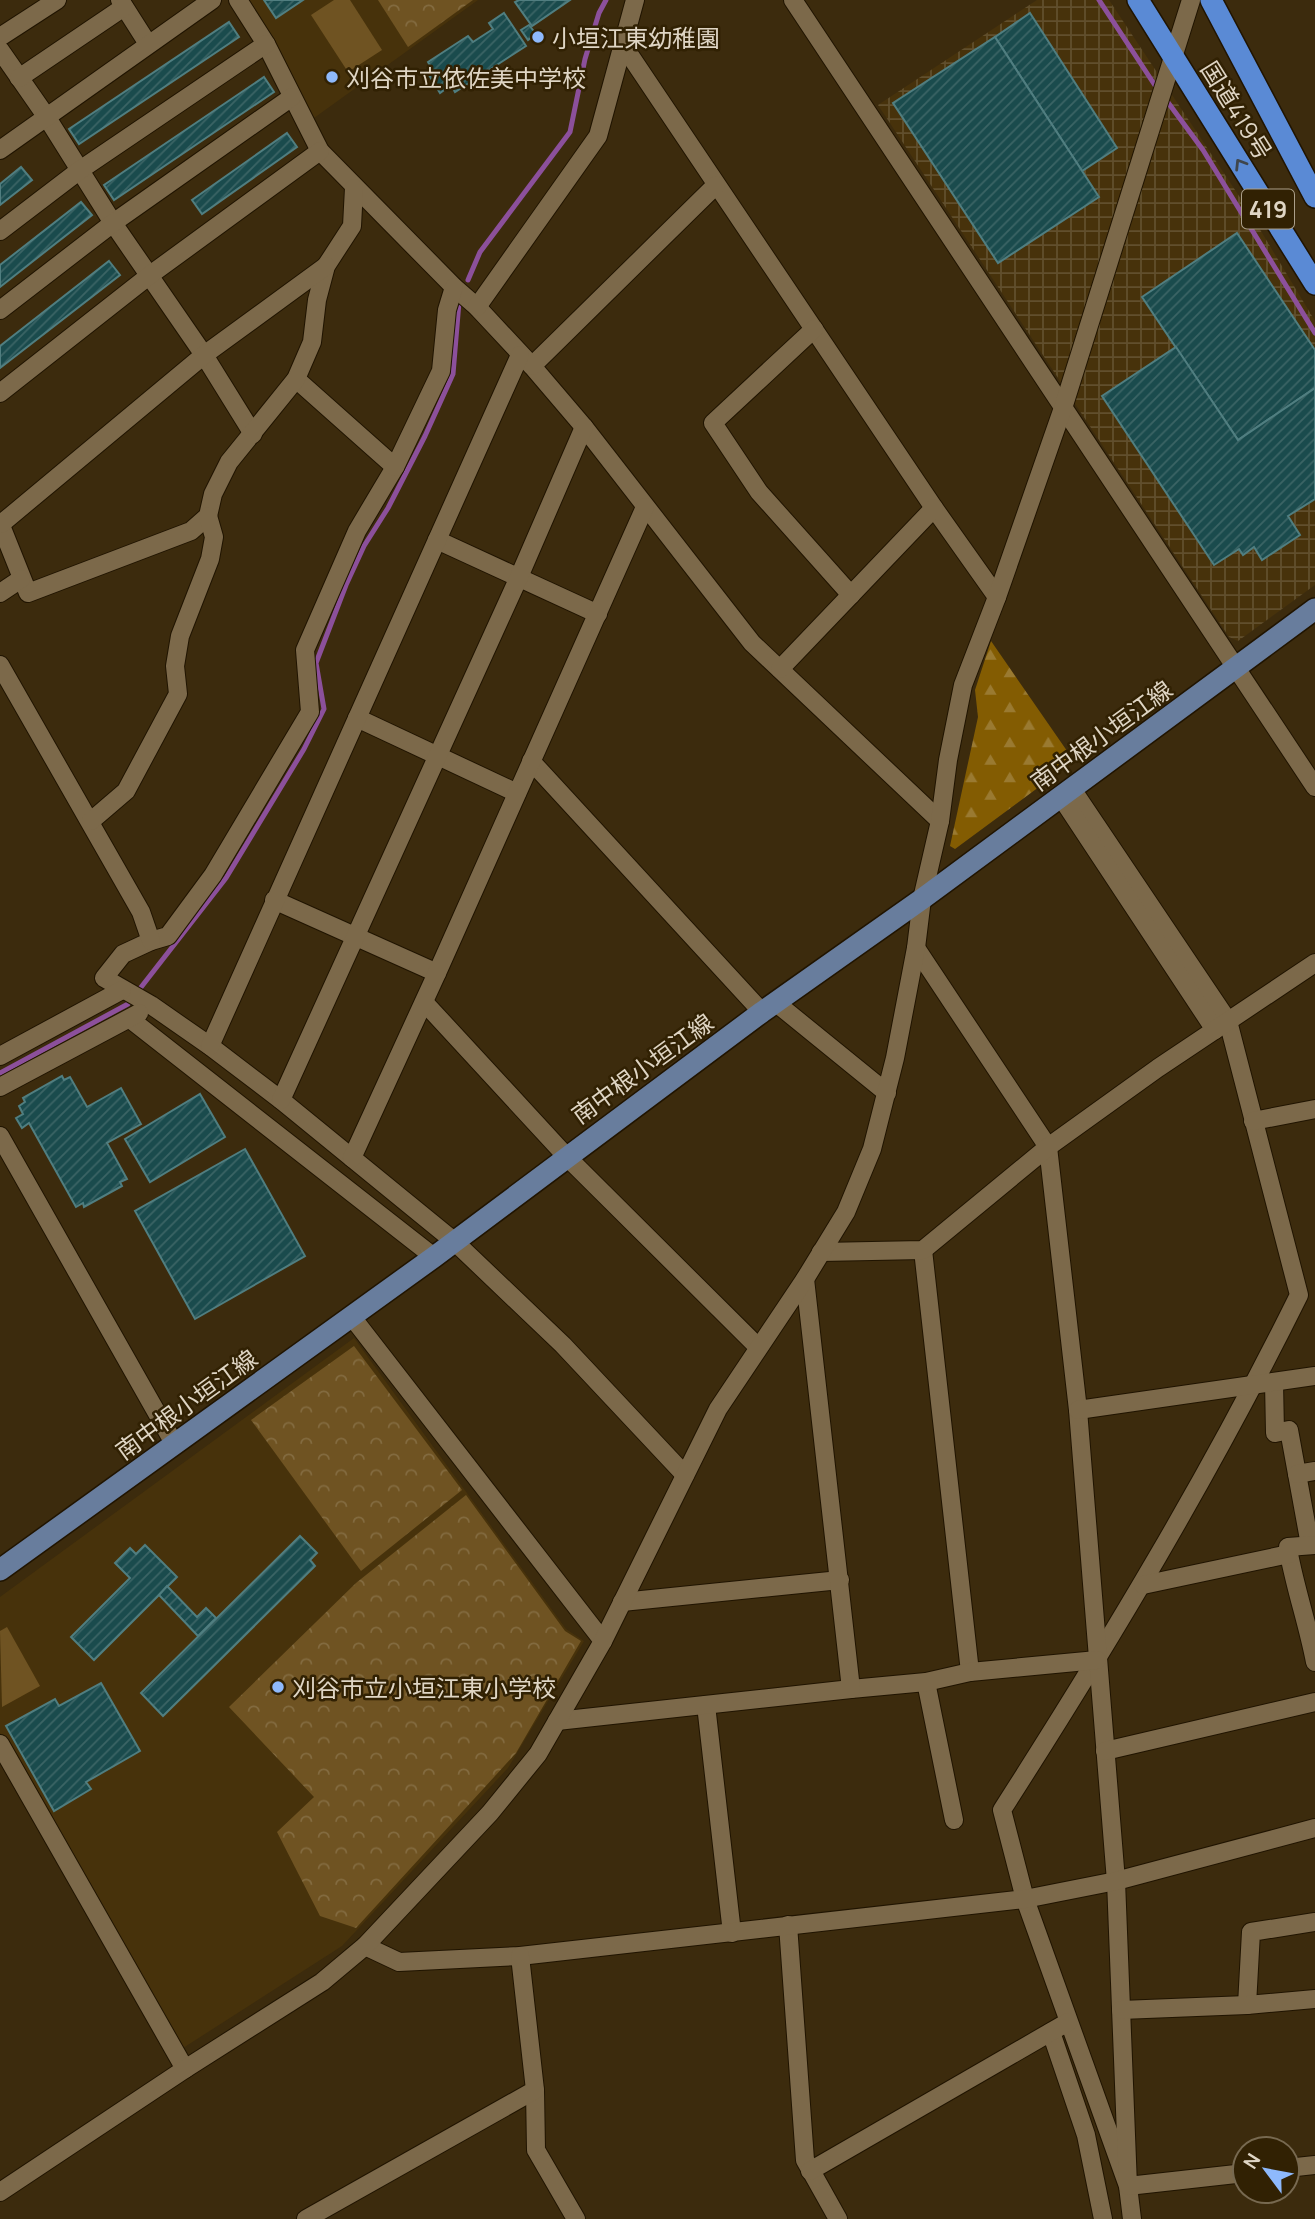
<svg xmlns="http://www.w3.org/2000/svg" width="1315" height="2219" font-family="Manrope,'Noto Sans JP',sans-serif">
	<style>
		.built { fill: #47320b }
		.industrial { fill: url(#industrial-grid) }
		.green { fill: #6f5322 }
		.forest { fill: url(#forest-firs) }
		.park { fill: url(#park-crowns) }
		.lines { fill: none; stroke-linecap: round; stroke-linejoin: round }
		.stream { stroke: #8c509b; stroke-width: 5 }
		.building { fill: url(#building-hatch); stroke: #507e80; stroke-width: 2 }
		.minor-casing { stroke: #201401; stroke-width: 20 }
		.major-casing { stroke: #201401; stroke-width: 24 }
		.highway-casing { stroke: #201401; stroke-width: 24 }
		.minor { stroke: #7c694a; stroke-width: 18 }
		.major { stroke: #687d9d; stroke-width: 21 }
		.highway { stroke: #5a8ad5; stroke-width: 21 }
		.oneway { stroke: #3f464c }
		.poi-dot { fill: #8eb9fc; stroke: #312103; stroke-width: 2.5 }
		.labels { text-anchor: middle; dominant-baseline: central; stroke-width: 5; stroke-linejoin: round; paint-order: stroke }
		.shield { fill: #312103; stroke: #ab9f8a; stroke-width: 2 }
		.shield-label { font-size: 23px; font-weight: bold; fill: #dfd5c4 }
		.poi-label { font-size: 24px; fill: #dfd5c4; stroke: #312103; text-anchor: start }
		.street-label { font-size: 24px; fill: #dfd5c4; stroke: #312103 }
	</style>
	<defs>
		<pattern id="industrial-grid" width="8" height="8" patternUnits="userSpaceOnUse" patternTransform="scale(1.75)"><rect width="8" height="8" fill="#47320b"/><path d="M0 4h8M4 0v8" fill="none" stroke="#614f2d"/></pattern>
		<pattern id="forest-firs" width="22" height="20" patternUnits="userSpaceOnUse" patternTransform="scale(1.75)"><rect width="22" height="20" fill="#835c02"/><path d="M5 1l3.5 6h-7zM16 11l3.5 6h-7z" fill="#9a7a31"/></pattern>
		<pattern id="park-crowns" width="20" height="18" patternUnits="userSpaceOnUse" patternTransform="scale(1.75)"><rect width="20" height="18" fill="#6f5322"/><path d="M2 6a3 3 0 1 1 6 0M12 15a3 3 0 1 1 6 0" fill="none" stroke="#836b40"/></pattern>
		<pattern id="building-hatch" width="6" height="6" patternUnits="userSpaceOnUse" patternTransform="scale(1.75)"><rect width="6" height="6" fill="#1a4b4d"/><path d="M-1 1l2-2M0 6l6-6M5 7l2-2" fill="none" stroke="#3b6465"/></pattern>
	</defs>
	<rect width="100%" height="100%" fill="#3c2b0d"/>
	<g class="built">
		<polygon points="247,0 478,0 314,118 271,36"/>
		<polygon points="354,1338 566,1629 584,1641 508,1768 342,1946 180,2050 0,1733 0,1597"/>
	</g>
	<polygon class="industrial" points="1037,0 1109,0 1247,208 1315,321 1315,585 1238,641 1229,637 878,105"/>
	<g class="green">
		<polygon points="334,0 350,0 382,50 348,72 311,15"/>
		<polygon points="7,1627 40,1686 2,1707 0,1631"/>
	</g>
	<polygon class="forest" points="991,641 1074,761 955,849 950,846 978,717 975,690"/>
	<g class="park">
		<polygon points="378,0 473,0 408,47"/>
		<polygon points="354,1346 462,1490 361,1571 251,1420"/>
		<polygon points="466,1495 565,1631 581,1641 516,1753 356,1928 320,1916 277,1832 314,1797 229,1707 356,1583"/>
	</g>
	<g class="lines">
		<g class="stream">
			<polyline points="1099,0 1158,90"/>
			<polyline points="1164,97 1203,150 1315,333"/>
			<polyline points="468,280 480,252 570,132 585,59 599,13 606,0"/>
			<polyline points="0,1073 128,1004 226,878 304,749 324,709 316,663 346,585 364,546 388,508 425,436 453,374 459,302"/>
		</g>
	</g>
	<g class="building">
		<polygon points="264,0 303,0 276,18"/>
		<polygon points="519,0 570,0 532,26 515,2"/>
		<polygon points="504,13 526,46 455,92 451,85 440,93 429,75 434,72 428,62 468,36 473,42 493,29 489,23"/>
		<polygon points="1030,13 1117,148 1082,171 995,37"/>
		<polygon points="229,22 239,37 79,144 69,129"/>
		<polygon points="529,25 536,34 528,40 521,30"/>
		<polygon points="995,37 1099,197 998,263 893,103"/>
		<polygon points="264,77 274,92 114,200 104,185"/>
		<polygon points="287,133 297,147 202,214 192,200"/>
		<polygon points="21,167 32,180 0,205 0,184"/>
		<polygon points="81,202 92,215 0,287 0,265"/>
		<polygon points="1237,233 1315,350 1315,388 1238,440 1142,297"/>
		<polygon points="109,261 120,275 0,368 0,346"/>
		<polygon points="1176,347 1238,440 1315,388 1315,499 1288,516 1300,535 1262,560 1254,547 1243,555 1239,549 1214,565 1102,396"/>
		<polygon points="62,1076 64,1080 70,1077 87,1107 121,1088 141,1124 107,1143 127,1179 120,1182 122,1186 84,1207 83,1203 76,1207 29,1123 22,1128 16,1118 23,1114 19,1106 25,1102 23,1098"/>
		<polygon points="200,1094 225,1137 150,1182 125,1139"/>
		<polygon points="245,1149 305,1256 195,1319 135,1211"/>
		<polygon points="300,1536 317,1553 310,1560 315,1566 163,1716 141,1693"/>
		<polygon points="145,1545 177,1577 94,1660 71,1637 130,1578 115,1563 130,1548 136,1554"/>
		<polygon points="167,1586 197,1617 206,1608 216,1618 198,1636 159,1595"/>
		<polygon points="101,1683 140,1751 86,1782 91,1789 54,1811 6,1726 55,1699 59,1706"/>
	</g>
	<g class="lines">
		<g class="minor-casing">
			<g id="minor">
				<polyline points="120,0 148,44"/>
				<polyline points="238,0 266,44 320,151 454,287 477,307 532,366 584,427 752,643 940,821"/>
				<polyline points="793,0 1315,787"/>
				<polyline points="0,37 57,0"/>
				<polyline points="623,45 934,508 997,597"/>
				<polyline points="0,50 46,116 113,223 204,355 253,434"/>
				<polyline points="19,78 124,7"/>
				<polyline points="0,150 212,0"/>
				<polyline points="0,231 80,170 266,44"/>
				<polyline points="454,287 447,310 441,371 395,467 357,531 305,650 310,712 213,875 168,936 151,941 123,954 104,978 151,1005 210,1046 281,1100 455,1242 563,1345 685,1475"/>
				<polyline points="477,307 598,136 635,0"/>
				<polyline points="0,310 113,223 292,97"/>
				<polyline points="814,329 713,423 759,492 851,595"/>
				<polyline points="532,366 716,185"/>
				<polyline points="296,379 395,467"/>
				<polyline points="0,393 150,275 320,151"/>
				<polyline points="0,523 28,593 191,531 208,516 213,494 229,462 296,379 312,342 317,300 326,266 352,226 354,188"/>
				<polyline points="1,524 204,355 326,266"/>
				<polyline points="437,540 598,614"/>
				<polyline points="0,593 21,579"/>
				<polyline points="0,665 141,912 151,941"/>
				<polyline points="780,669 934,508"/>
				<polyline points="357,718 517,793"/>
				<polyline points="531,761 762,1012"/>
				<path d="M1072,789L1228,1021L1299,1295C1211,1473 1109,1643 1002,1810L1025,1899L1128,2186L1132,2219"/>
				<polyline points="1061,797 1215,1030"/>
				<polyline points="91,821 126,791 178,694 175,666 180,636 210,559 214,537 208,516"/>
				<polyline points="274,900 437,973"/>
				<polyline points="916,948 1048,1147 1078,1410 1116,1881 1128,2186 1245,2173"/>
				<polyline points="424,1002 566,1156 758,1347"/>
				<polyline points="775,1002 887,1093"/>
				<polyline points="130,1019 434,1257"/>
				<polyline points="210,1046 520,355"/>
				<polyline points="0,1056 122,990"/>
				<polyline points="0,1087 139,1013"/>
				<polyline points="281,1100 519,577 584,427"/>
				<polyline points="1253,1121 1315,1109"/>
				<polyline points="0,1136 175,1445"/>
				<polyline points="352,1158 437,973 645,507"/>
				<polyline points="923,1250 970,1672"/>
				<polyline points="821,1252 923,1250 1048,1147 1158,1068 1315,963"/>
				<polyline points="352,1317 603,1641"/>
				<polyline points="1274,1382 1275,1433 1289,1430 1310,1545"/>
				<polyline points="1078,1410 1315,1376"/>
				<polyline points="1297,1474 1315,1471"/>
				<path d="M1289,1554C1296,1591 1308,1625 1315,1662"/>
				<polyline points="1143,1585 1289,1554 1288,1547 1315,1545"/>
				<polyline points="622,1602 840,1580"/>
				<polyline points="926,1682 954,1820"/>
				<polyline points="851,1689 926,1682 970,1672 1097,1660"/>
				<polyline points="706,1705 732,1933"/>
				<polyline points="557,1721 851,1689 805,1279"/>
				<polyline points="0,1744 185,2069"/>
				<polyline points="1105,1751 1315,1702"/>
				<polyline points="788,1925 805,2160 838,2219"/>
				<polyline points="365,1946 399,1962 520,1956 1025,1899 1116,1881 1315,1828"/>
				<polyline points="1247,2005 1251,1932 1315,1922"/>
				<polyline points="1121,2010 1247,2005 1315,1999"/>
				<polyline points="1051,2032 1086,2135 1103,2219"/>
				<polyline points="535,2090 536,2150 576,2219"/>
				<polyline points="1287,2168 1315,2165"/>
				<polyline points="810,2171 1068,2022"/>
				<polyline points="0,2192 185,2069 322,1982 365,1946 490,1813 538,1754 557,1721 603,1641 718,1409 805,1279 846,1212 872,1149 895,1058 916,948 922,899 940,821 948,760 963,685 997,597 1064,405 1191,0"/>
				<polyline points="306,2219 535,2090 520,1956"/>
			</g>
		</g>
		<g class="major-casing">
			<polyline id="major" points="0,1570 434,1257 762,1012 922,899 1315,609"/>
		</g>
		<g class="highway-casing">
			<g id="highway">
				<polyline points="1138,0 1315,284"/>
				<polyline points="1211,0 1315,197"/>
			</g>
		</g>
		<use href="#minor" class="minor"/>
		<use href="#major" class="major"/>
		<use href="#highway" class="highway"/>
	</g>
	<defs><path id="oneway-chevron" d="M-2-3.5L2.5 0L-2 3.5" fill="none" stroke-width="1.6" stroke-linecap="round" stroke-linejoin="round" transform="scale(1.75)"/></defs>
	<use class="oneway" href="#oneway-chevron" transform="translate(1240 164) rotate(-122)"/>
	<g class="poi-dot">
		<circle cx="538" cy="37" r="7"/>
		<circle cx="332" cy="77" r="7"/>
		<circle cx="278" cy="1687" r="7"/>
	</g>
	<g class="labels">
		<rect class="shield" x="1242" y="189.5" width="52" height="39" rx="5"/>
		<g class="shield-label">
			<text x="1268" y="209">419</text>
		</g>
		<g class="poi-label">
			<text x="552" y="37">小垣江東幼稚園</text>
			<text x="346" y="77">刈谷市立依佐美中学校</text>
			<text x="292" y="1687">刈谷市立小垣江東小学校</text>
		</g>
		<g class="street-label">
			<text transform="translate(1237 110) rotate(58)">国道419号</text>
			<text transform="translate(1101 735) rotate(-36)">南中根小垣江線</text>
			<text transform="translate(642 1068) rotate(-36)">南中根小垣江線</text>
			<text transform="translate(186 1404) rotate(-36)">南中根小垣江線</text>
		</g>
	</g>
	<g transform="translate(1266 2170) rotate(302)"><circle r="33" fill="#312103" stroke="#776950" stroke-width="2"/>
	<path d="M0-5L12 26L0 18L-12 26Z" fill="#8eb9fc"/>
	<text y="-10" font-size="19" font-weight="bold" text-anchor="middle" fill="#dfd5c4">N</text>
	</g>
</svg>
